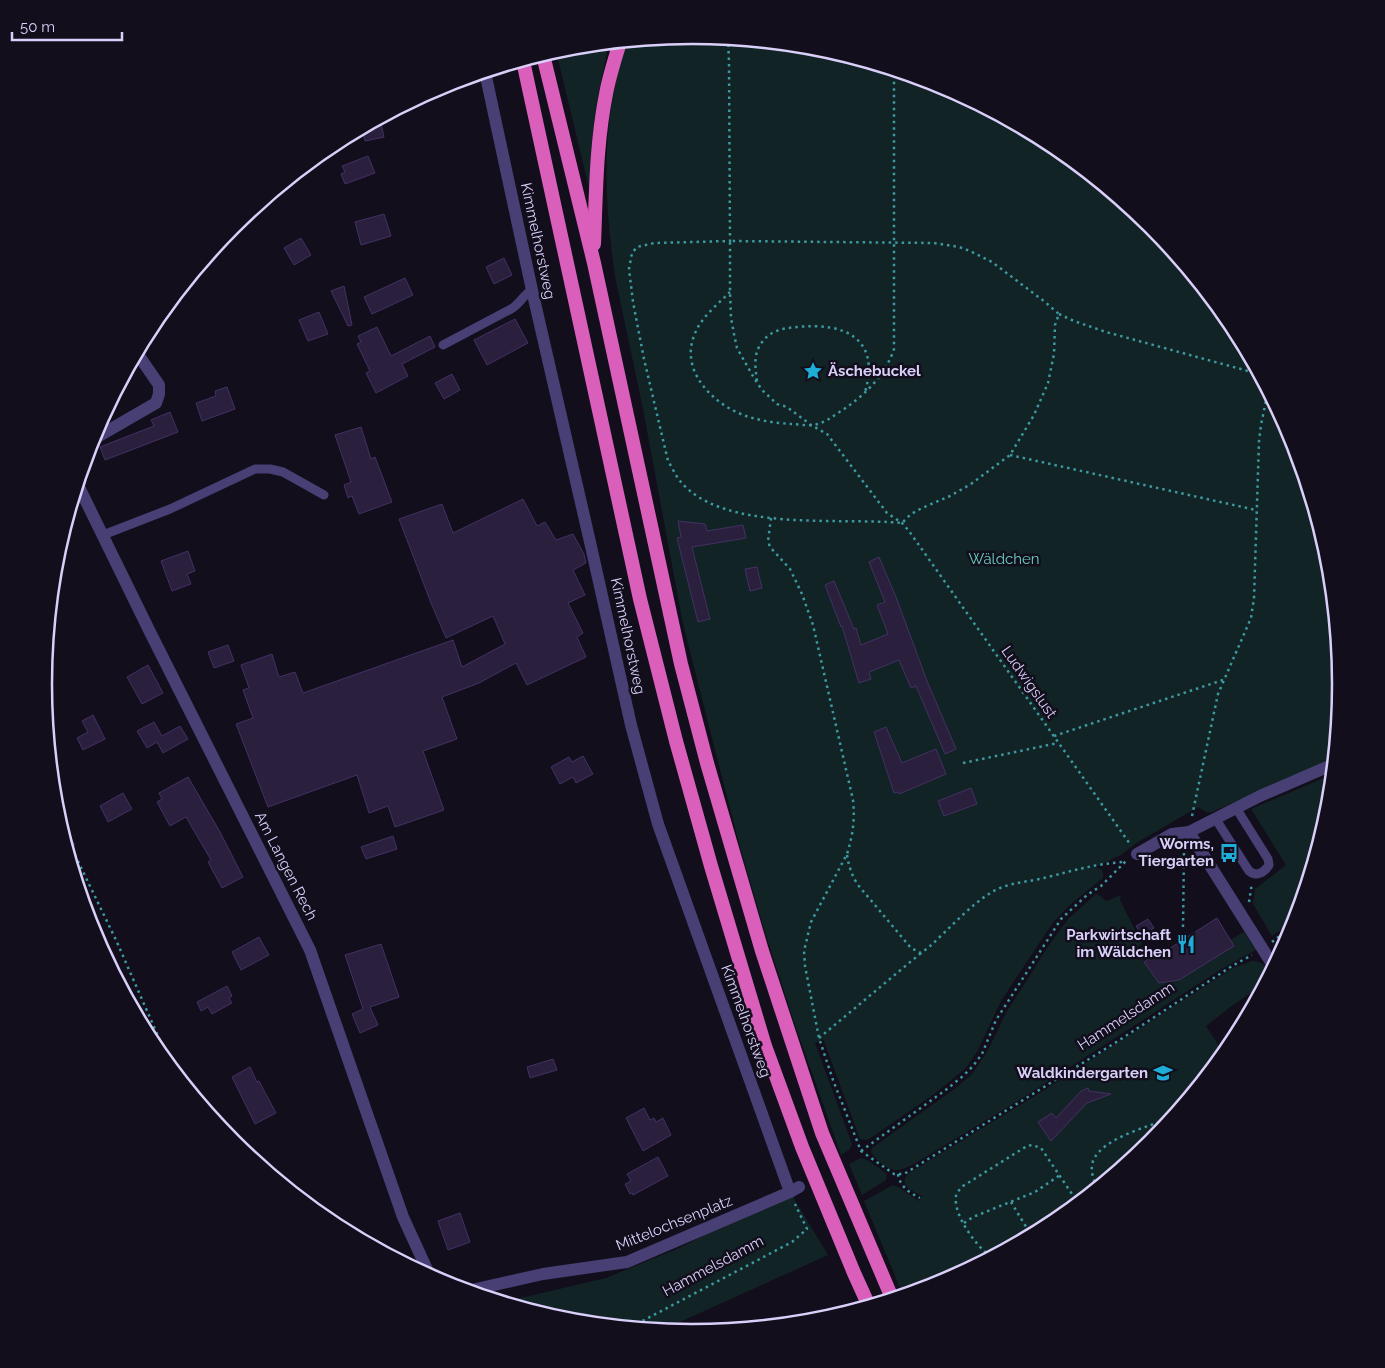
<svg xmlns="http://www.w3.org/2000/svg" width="1385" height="1368" font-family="Raleway,sans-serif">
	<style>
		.green { fill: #122325 }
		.building { fill: #2a203e; stroke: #423163 }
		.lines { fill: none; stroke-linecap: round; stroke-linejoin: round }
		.path { stroke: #3c99a0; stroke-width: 2.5; stroke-dasharray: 2.5 4; stroke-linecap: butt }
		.service { stroke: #483f75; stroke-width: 9 }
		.minor { stroke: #483f75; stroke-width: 12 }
		.trunk { stroke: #da5fbb; stroke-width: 14 }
		.labels { text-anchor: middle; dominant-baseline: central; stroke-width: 5; stroke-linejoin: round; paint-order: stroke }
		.street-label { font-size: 15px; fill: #d9cff9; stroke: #120e1c }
		.poi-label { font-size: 15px; font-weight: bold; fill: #d9cff9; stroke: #120e1c; text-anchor: end }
		.park-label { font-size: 15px; fill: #66cec1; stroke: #120e1c }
		.rim { fill: none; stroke: #d9cff9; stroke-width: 2.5 }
	</style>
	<rect width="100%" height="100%" fill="#120e1c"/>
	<g class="green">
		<path d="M693,35L819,48L941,85L1053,145L1152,225L1232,324L1292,436L1329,558L1341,684L1334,760L1212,812H1206L1198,807L1138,842L1121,855L1095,867L1101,869L1103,872V878L1071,904L1054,921L1001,1001L977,1052L965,1069L933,1095L872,1137L867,1140L860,1139L823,1039L815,1043L852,1144L849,1150L841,1155L794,1022L763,926L740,847L715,750L683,624L643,409L615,276C603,196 601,118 627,41Z"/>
		<polygon points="609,43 599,90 594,122 590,192 556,51 566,47"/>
		<polygon points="1333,774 1329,811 1296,919 1272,936 1253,904 1255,889 1286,865 1251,809"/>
		<path d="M1096,894C1102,895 1102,899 1107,901L1121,895L1120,900L1142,944L1135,949L1159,983C1187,979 1210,961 1233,946L1230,940L1244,932L1256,950L1223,968L1024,1097L914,1164C909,1166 904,1169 898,1170C889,1171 875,1160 871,1152L872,1148L957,1087L972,1074L987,1052L1007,1011L1051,942L1068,919Z"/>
		<path d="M1252,961C1261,961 1266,965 1270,973L1261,991L1258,988L1233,1005L1206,1026L1224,1054L1151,1143L1053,1224L941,1284L903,1295L864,1201L893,1185L900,1188L919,1201L922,1196C912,1191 897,1185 909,1173L1038,1094L1233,968Z"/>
		<polygon points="861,1158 869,1161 887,1174 886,1180 862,1195 849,1164"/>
		<polygon points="790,1192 828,1255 662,1330 566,1320 504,1302 606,1278 679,1248"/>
	</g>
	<g class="building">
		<polygon points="380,119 384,137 365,141 362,128"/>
		<polygon points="368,156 375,173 345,184 341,174 345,172 342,166"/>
		<polygon points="384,214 391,236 361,245 355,222"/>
		<polygon points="301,238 311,255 294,265 284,248"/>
		<polygon points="504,258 512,275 494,284 486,267"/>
		<polygon points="405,278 413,295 372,314 364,297"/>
		<polygon points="344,286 352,325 348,326 331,291"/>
		<polygon points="319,312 328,334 308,341 299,320"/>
		<polygon points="515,319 528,343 487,365 474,340"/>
		<polygon points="377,327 391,356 430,336 435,347 402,364 408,376 376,393 366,373 370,371 357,344 361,342 358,336"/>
		<polygon points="452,374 460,390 444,399 435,383"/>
		<polygon points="227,387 235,409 202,421 196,403 216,396 215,391"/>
		<polygon points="170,412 178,432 105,460 100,447 154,426 151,420"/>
		<polygon points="361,427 371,459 375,457 392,502 359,514 352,496 348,498 344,485 351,482 335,435"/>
		<polygon points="523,499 537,526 545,522 556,540 573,534 584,554 586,563 573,570 585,595 568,603 583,633 577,637 586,657 527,685 516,663 479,683 442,697 457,739 423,751 444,810 395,827 388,806 369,813 357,775 268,807 236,724 253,718 243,690 249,688 241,665 272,654 279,677 295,672 303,693 453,640 462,667 505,644 493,616 446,638 431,603 399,519 442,504 453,533"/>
		<polygon points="678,521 705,524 707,531 743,525 746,538 692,547 710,619 698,622 677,538 681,537"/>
		<polygon points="188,551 195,571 187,574 191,584 172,591 161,561"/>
		<polygon points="879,557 896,597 927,681 956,749 945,754 916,686 911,688 899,660 869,672 871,679 859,683 842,626 841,627 825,585 834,581 854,629 856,628 861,645 888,634 877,605 885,602 869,562"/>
		<polygon points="757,567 762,588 750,591 745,569"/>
		<polygon points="228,645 234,661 214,668 208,652"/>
		<polygon points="148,665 163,693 142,704 127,677"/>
		<polygon points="93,715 105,739 83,750 77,738 88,732 82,721"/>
		<polygon points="154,722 162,736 180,726 188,739 163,753 157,742 147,748 137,731"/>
		<polygon points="886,727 902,763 936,749 946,774 899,794 898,792 894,793 874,732"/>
		<polygon points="583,756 593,774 576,783 573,777 560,784 551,767 569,757 572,762"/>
		<polygon points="188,777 220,832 243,877 222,888 208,862 211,860 186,817 170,826 157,802 162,799 159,793"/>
		<polygon points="971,788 977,804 944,816 938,801"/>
		<polygon points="123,793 132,809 108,822 100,806"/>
		<polygon points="393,836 397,849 366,859 361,847"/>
		<polygon points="1217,918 1234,946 1179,980 1159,983 1144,962 1162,949 1164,952"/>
		<polygon points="1148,919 1154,928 1142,936 1136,926"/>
		<polygon points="259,937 269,955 241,970 232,952"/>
		<polygon points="381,944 399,997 370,1007 378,1025 360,1033 352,1014 363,1009 345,955"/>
		<polygon points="227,986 232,996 229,998 232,1003 212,1014 208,1007 201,1011 197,1002"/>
		<polygon points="553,1059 557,1070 530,1078 527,1067"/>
		<polygon points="250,1067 257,1082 259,1081 276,1113 255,1124 232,1077"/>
		<polygon points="1088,1088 1089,1091 1111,1094 1087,1103 1051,1141 1038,1122 1052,1113 1056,1118 1081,1091"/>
		<polygon points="644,1108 650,1120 654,1118 656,1122 663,1118 671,1135 643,1151 626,1118"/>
		<polygon points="658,1157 668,1176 633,1195 632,1193 630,1194 625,1184 631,1181 627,1174"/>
		<polygon points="460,1213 470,1242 448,1250 438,1221"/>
	</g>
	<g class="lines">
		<g class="path">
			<path d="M728,38L729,62L730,241L654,243L637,247L632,253L629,269L633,302L644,359L668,461C672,467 675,475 680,481C723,533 840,517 902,523L911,514L922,508L950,496L971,484L1010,455L1034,415L1048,383L1054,354L1055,325L1059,314L1045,302L992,262L970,251L959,247L934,243L730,241V292L731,318L734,334L737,348L754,378L762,390L777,404L787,407L811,425L827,434L887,513L902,523L909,531L1130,844"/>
			<path d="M730,292C717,305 700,318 694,336C680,372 714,405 746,416C761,421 776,423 791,424C798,424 806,426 814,425C824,423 832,417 841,411C864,396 885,376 894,349V70"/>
			<polyline points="1059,314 1074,321 1106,332 1259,374"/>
			<path d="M757,381C755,366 753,353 763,341C771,330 785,328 797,327C844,322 881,338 865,392"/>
			<polyline points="1010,455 1256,510"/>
			<path d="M771,518L768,541L770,547L790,569L802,594L813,625L853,800C855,819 853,835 847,854L811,922L804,951L805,966L819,1038L833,1080L861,1151L894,1174H904L1118,1041L1232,966L1252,955"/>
			<polyline points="1054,736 1223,680"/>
			<polyline points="963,763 1058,743"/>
			<polyline points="1192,816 1218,694 1251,618 1254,598 1259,441 1261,425 1268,391"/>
			<polyline points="75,855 116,940 172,1068"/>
			<path d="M847,855C849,867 852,876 858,885L911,948L921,953L929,947C948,930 970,905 992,892C1009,882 1030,882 1048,877C1075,870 1095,864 1123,862"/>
			<polyline points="1249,902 1252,883"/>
			<polyline points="1183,927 1184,851"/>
			<polyline points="1272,942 1294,925"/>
			<polyline points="819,1038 921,953"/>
			<polyline points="861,1151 947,1089 963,1076 973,1066 982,1054 996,1020 1007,1003 1061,919 1087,895 1101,886 1126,861"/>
			<path d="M898,1174C900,1187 910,1193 920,1198"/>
			<path d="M1097,1188C1093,1179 1090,1170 1093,1161C1102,1138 1150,1126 1171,1118"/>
			<polyline points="1011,1202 1031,1235"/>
			<polyline points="964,1223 973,1217 1035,1192 1060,1175"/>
			<polyline points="1043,1229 1048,1223 1061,1217"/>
			<path d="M991,1257C976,1246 953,1215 956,1196C957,1192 960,1189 963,1186L1027,1146L1032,1145L1041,1148L1078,1203"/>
			<polyline points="631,1327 792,1242 807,1229 795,1204"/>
		</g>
		<g class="service">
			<path d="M443,345L511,309C520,304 523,295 532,290"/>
			<polyline points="103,535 170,509 255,469 270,469 283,472 324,495"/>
			<path d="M1215,818L1249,871C1256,877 1264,873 1269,865L1268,859L1236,808"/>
			<polyline points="61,826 70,845"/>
		</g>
		<g class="minor">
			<polyline points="485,72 532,290 590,542 631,725 658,824 790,1192"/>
			<polyline points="92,440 156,403 159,394 159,385 137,353"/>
			<polyline points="78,485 149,630 310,950 403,1217 430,1276"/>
			<polyline points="1189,832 1274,967"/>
			<polyline points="1137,854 1172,834 1189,832 1260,796 1334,764"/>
			<polyline points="467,1291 543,1274 627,1262 790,1192 799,1187"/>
		</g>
		<g class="trunk">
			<polyline points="543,55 594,263 681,664 707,763 762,951 822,1133 892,1298"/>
			<polyline points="523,61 640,599 676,741 711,866 765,1046 802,1147 854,1273 869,1306"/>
			<path d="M594,244C596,195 596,144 606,94C609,77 615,59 620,42"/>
		</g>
	</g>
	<defs>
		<g id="sight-bare" transform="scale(1.5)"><path d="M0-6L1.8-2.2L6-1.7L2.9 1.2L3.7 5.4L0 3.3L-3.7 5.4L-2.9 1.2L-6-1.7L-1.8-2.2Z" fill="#1dadd7" stroke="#120e1c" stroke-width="2.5" paint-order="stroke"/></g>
		<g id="bus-bare" transform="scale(1.5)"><path d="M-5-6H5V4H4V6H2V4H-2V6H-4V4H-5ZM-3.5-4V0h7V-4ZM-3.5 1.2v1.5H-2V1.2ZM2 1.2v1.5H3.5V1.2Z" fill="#1dadd7" stroke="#120e1c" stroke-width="2.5" paint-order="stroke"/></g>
		<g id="restaurant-bare" transform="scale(1.5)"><path d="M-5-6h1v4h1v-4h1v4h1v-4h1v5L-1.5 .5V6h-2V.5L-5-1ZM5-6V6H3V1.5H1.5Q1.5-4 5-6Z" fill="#1dadd7" stroke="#120e1c" stroke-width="2.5" paint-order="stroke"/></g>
		<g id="school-bare" transform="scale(1.5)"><path d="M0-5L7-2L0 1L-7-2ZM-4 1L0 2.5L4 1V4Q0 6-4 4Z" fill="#1dadd7" stroke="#120e1c" stroke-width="2.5" paint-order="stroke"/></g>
	</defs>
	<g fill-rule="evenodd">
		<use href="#sight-bare" x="813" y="371"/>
		<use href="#bus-bare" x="1229" y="853"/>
		<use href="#restaurant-bare" x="1186" y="944"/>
		<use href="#school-bare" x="1163" y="1073"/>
	</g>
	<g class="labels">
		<g class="street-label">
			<text transform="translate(538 241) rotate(78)">Kimmelhorstweg</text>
			<text transform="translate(628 636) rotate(78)">Kimmelhorstweg</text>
			<text transform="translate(1029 682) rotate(55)">Ludwigslust</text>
			<text transform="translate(286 866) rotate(63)">Am Langen Rech</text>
			<text transform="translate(1126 1016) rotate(-33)">Hammelsdamm</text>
			<text transform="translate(746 1021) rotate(70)">Kimmelhorstweg</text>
			<text transform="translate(674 1223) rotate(-22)">Mittelochsenplatz</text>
			<text transform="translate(713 1266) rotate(-28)">Hammelsdamm</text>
		</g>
		<g class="poi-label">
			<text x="828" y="371" text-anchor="start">Äschebuckel</text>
			<text x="1214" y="844">Worms,<tspan x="1214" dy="17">Tiergarten</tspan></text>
			<text x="1171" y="935">Parkwirtschaft<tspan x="1171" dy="17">im Wäldchen</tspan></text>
			<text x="1148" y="1073">Waldkindergarten</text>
		</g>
		<g class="park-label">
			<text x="1004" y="559">Wäldchen</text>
		</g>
	</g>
	<path d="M0 0H1385V1368H0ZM52 684a640 640 0 1 1 1280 0a640 640 0 1 1-1280 0Z" fill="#120e1c" fill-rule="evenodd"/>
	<path class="rim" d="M52 684a640 640 0 1 1 1280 0a640 640 0 1 1-1280 0Z"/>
	<path d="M12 32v8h110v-8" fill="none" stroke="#d9cff9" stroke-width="2.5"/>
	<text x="20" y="32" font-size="15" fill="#d9cff9" stroke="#120e1c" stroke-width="4" paint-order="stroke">50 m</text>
</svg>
